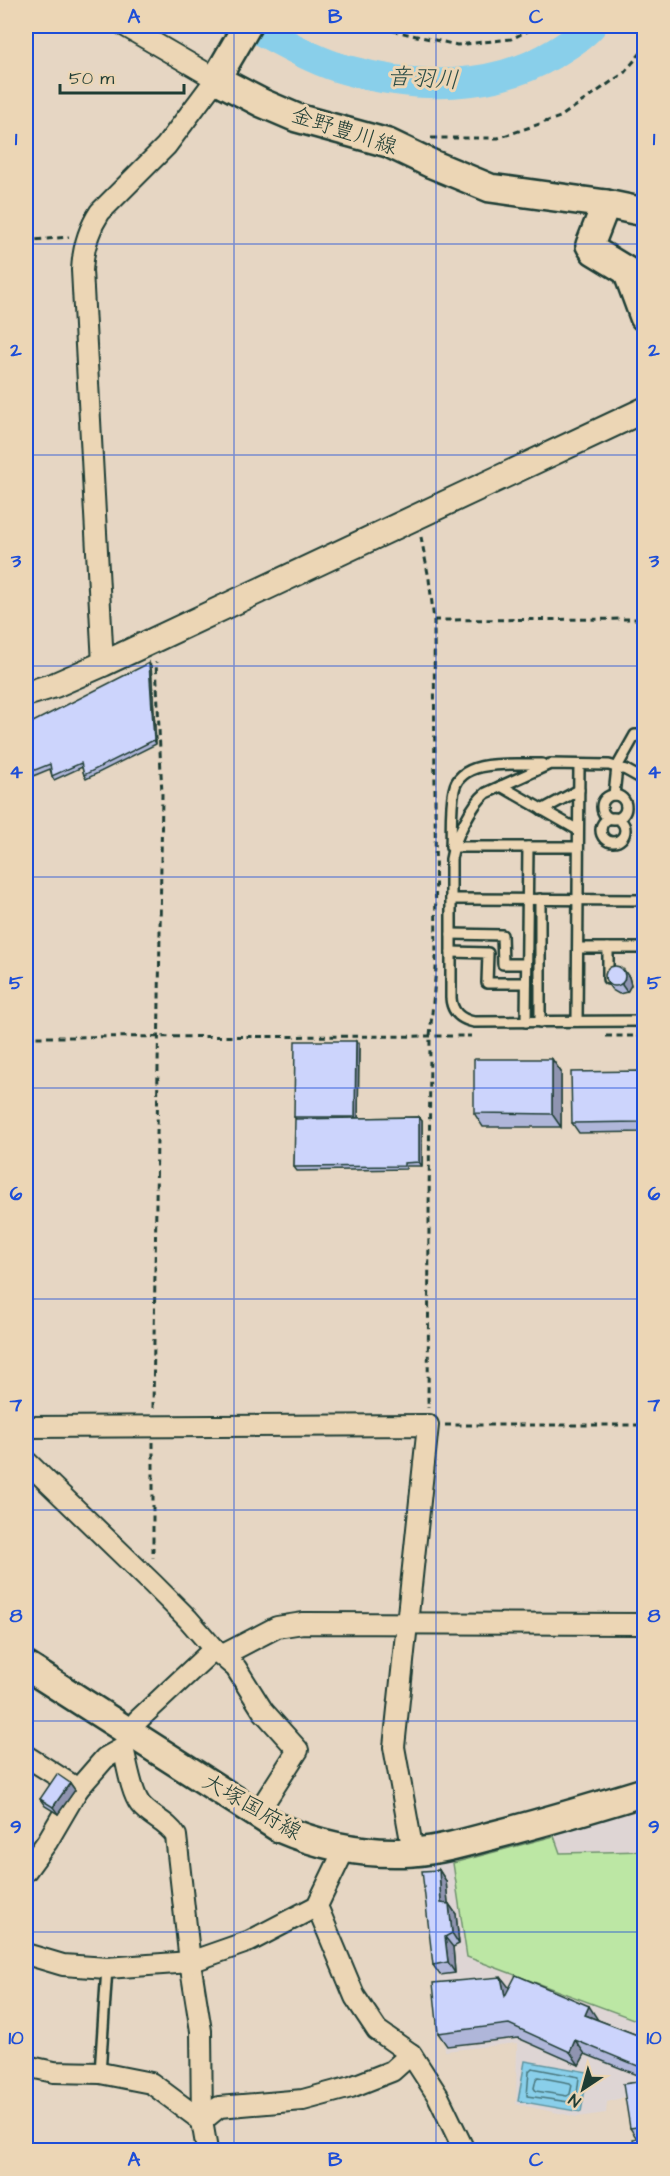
<svg xmlns="http://www.w3.org/2000/svg" width="670" height="2176" font-family="'Architects Daughter','Klee One',sans-serif">
	<style>
		.built { fill: #ded5d4 }
		.green { fill: #bce7a4; stroke: #6e926c; stroke-width: 1.5 }
		.water { fill: #89cfea; stroke: #5f95a1; stroke-width: 1.5 }
		.lines { fill: none; stroke-linecap: round; stroke-linejoin: round }
		.shore { stroke: #49777d; stroke-width: 1.5 }
		.stream { stroke: #5f95a1; stroke-width: 5 }
		.river { stroke: #89cfea; stroke-width: 30 }
		.service-casing { stroke: #1f3d34; stroke-width: 14 }
		.minor-casing { stroke: #1f3d34; stroke-width: 24 }
		.tertiary-casing { stroke: #1f3d34; stroke-width: 28 }
		.secondary-casing { stroke: #1f3d34; stroke-width: 32 }
		.path { stroke: #1f3d34; stroke-width: 3; stroke-dasharray: 6 4.5; stroke-linecap: butt }
		.service { stroke: #ecd6b5; stroke-width: 9 }
		.minor { stroke: #ecd6b5; stroke-width: 20 }
		.tertiary { stroke: #ecd6b5; stroke-width: 24 }
		.secondary { stroke: #ecd6b5; stroke-width: 27 }
		.wall { fill: #afb6d9; stroke: #1f3d34; stroke-width: 1.5 }
		.shaded-wall { fill: #8f94b0; stroke: #1f3d34; stroke-width: 1.5 }
		.building { fill: #ccd4fc; stroke: #1f3d34; stroke-width: 1.5 }
		.grid { fill: none; stroke: #1d4ed8; stroke-width: 1.5; stroke-opacity: 0.55 }
		.labels { text-anchor: middle; dominant-baseline: central; stroke-width: 6; stroke-linejoin: round; paint-order: stroke }
		.street-label { font-size: 22px; fill: #1f3d34; stroke: #ecd6b5 }
		.water-label { font-size: 24px; font-style: italic; fill: #2a4c46; stroke: #ecd6b5 }
		.neatline { fill: none; stroke: #1d4ed8; stroke-width: 2 }
		.grid-label { font-size: 20px; text-anchor: middle; font-weight: bold; fill: #1d4ed8 }
	</style>
	<rect width="100%" height="100%" fill="#e6d6c3"/>
	<filter id="ink" filterUnits="userSpaceOnUse"><feTurbulence type="fractalNoise" baseFrequency=".0167" numOctaves="2"/><feDisplacementMap in="SourceGraphic" scale="12" xChannelSelector="R" yChannelSelector="G"/><feConvolveMatrix kernelMatrix="1 2 1 2 8 2 1 2 1" color-interpolation-filters="sRGB"/></filter>
	<g filter="url(#ink)">
		<polygon class="built" points="644,1802 644,2150 639,2150 628,2096 607,2102 606,2113 577,2117 516,2104 517,2043 445,2051 421,1862"/>
		<polygon class="green" points="554,1836 560,1853 644,1851 644,2023 467,1957 453,1863"/>
		<polygon class="water" points="525,2061 588,2072 581,2112 518,2101"/>
		<g class="lines">
			<g class="shore">
				<polygon points="532,2068 579,2077 576,2103 527,2096 529,2071"/>
				<polygon points="538,2077 570,2083 572,2085 570,2094 567,2096 536,2091 534,2088 536,2079"/>
			</g>
			<g class="stream">
				<polyline points="26,824 30,1030"/>
				<polyline points="26,1190 30,1045"/>
			</g>
			<path class="river" d="M251,26C282,41 313,61 347,70C416,89 492,91 555,53C568,45 581,37 591,26"/>
			<g class="service-casing">
				<g id="service">
					<path d="M644,780L626,770L609,765L550,764L486,793C471,805 454,840 451,859V998C452,1012 460,1019 474,1022L644,1021"/>
					<polyline points="501,786 578,830"/>
					<polyline points="614,795 617,767 635,735 644,735"/>
					<circle cx="614" cy="807" r="12"/>
					<polyline points="542,810 579,790"/>
					<circle cx="613" cy="830" r="12"/>
					<path d="M451,847C452,829 450,808 454,790C460,757 516,765 542,764"/>
					<polyline points="454,847 578,847"/>
					<polyline points="451,899 644,900"/>
					<polyline points="540,899 540,1022"/>
					<polyline points="451,934 502,935 503,964 526,964"/>
					<polyline points="578,948 644,948"/>
					<polyline points="451,952 488,953 487,983 526,983"/>
					<polyline points="608,979 608,948"/>
					<polyline points="577,1021 579,765"/>
					<polyline points="526,1022 528,847"/>
					<polyline points="100,2073 107,1968"/>
				</g>
			</g>
			<g class="minor-casing">
				<g id="minor">
					<path d="M103,664L82,270C83,249 88,230 100,212L166,146L216,79L125,26"/>
					<polyline points="26,1427 428,1425 394,1747 413,1852"/>
					<polyline points="26,1461 153,1584 188,1619 214,1649 236,1668 263,1711 298,1750 257,1814"/>
					<polyline points="223,1655 277,1627 303,1623 644,1624"/>
					<path d="M123,1748C127,1763 131,1792 140,1804C150,1817 168,1822 176,1836L190,1962L201,2031L202,2121L207,2150"/>
					<polyline points="26,1756 78,1789"/>
					<polyline points="26,1871 47,1842 78,1789 105,1758 123,1748 129,1732 138,1720 214,1649"/>
					<polyline points="317,1906 355,1997 377,2030 411,2054 438,2096 464,2150"/>
					<polyline points="26,1954 63,1965 107,1968 190,1962 250,1941 317,1906 345,1848"/>
					<polyline points="26,2066 54,2072 100,2073 151,2083 202,2121 219,2107 303,2100 351,2087 392,2071 411,2054"/>
				</g>
			</g>
			<g class="tertiary-casing">
				<polyline id="tertiary" points="26,694 55,685 103,664 644,410"/>
			</g>
			<g class="secondary-casing">
				<g id="secondary">
					<polyline points="247,26 216,79 262,103 297,118 388,143 432,164 490,188 606,204 644,212"/>
					<polyline points="606,204 590,245 594,251 627,271 644,317"/>
					<path d="M26,1666L279,1828C321,1846 367,1855 413,1852C440,1850 468,1842 494,1835C545,1822 595,1807 644,1792"/>
				</g>
			</g>
			<g class="path">
				<polyline points="372,26 457,45 511,39 538,26"/>
				<polyline points="431,138 498,138 560,117 624,73 644,49"/>
				<polyline points="26,238 34,240 69,237"/>
				<polyline points="421,537 429,579 434,620 436,968 430,1036 428,1408"/>
				<polyline points="434,620 644,619"/>
				<polyline points="606,1036 644,1036"/>
				<polyline points="26,1037 471,1036"/>
				<polyline points="153,1408 162,795 156,662"/>
				<polyline points="445,1425 644,1425"/>
				<polyline points="153,1442 153,1558"/>
			</g>
			<use href="#service" class="service"/>
			<use href="#minor" class="minor"/>
			<use href="#tertiary" class="tertiary"/>
			<use href="#secondary" class="secondary"/>
		</g>
		<g class="wall">
			<polygon points="151,666 156,744 86,779 84,775 82,767 54,780 52,776 50,769 33,776 30,772"/>
			<polygon points="629,977 631,985 627,992 619,994 612,990 607,983"/>
			<polygon points="359,1044 358,1118 419,1117 422,1121 422,1166 406,1166 406,1169 297,1171 294,1167 296,1119 294,1117"/>
			<polygon points="552,1059 561,1072 561,1127 483,1127 474,1113"/>
			<polygon points="640,1071 645,1078 645,1132 579,1133 572,1123"/>
			<polygon points="70,1783 75,1790 58,1814 45,1806 40,1799"/>
			<polygon points="439,1870 446,1881 448,1904 449,1904 456,1914 459,1944 453,1947 455,1973 440,1975 433,1965"/>
			<polygon points="509,1988 598,2020 645,2038 645,2078 585,2054 579,2065 518,2038 447,2046 438,2033"/>
			<polygon points="645,2081 645,2151 630,2128"/>
		</g>
		<g class="shaded-wall">
			<polygon points="149,663 151,666 156,744 154,740"/>
			<polygon points="624,970 629,977 631,985 627,992 622,985"/>
			<polygon points="356,1041 359,1044 358,1120 355,1117"/>
			<polygon points="552,1059 561,1072 561,1127 552,1114"/>
			<polygon points="640,1071 645,1078 645,1128 640,1122"/>
			<polygon points="419,1117 422,1121 422,1166 419,1162"/>
			<polygon points="70,1783 75,1790 58,1814 53,1807"/>
			<polygon points="439,1870 446,1881 449,1914 441,1903"/>
			<polygon points="449,1904 456,1914 459,1944 452,1933"/>
			<polygon points="445,1937 453,1947 455,1973 448,1962"/>
			<polygon points="501,1977 511,1990 505,1996"/>
			<polygon points="589,2006 598,2020 585,2015"/>
			<polygon points="575,2040 585,2054 579,2065 570,2052"/>
		</g>
		<g class="building">
			<polygon points="149,663 154,740 84,775 81,763 52,776 50,764 30,772 29,724"/>
			<circle cx="615" cy="976" r="10"/>
			<polygon points="295,1041 356,1041 355,1117 294,1117"/>
			<polygon points="474,1059 552,1059 552,1114 474,1113"/>
			<polygon points="640,1071 640,1122 572,1123 571,1072"/>
			<polygon points="419,1117 419,1162 404,1163 404,1166 294,1167 295,1119"/>
			<polygon points="57,1774 70,1783 53,1807 40,1799"/>
			<polygon points="439,1870 441,1903 449,1904 452,1933 445,1937 448,1962 433,1965 422,1871"/>
			<polygon points="516,1975 589,2006 585,2015 645,2038 645,2069 575,2040 570,2052 509,2024 438,2033 433,1983 501,1977 505,1996"/>
			<polygon points="645,2081 645,2126 630,2128 623,2084"/>
			<polygon points="645,2136 645,2151 635,2151 633,2139"/>
		</g>
	</g>
	<path class="grid" d="M234,26V2150M436,26V2150M26,244H644M26,455H644M26,666H644M26,877H644M26,1088H644M26,1299H644M26,1510H644M26,1721H644M26,1932H644"/>
	<g class="labels">
		<g class="street-label">
			<text transform="translate(344 131) rotate(18)">金野豊川線</text>
			<text transform="translate(252 1807) rotate(30)">大塚国府線</text>
		</g>
		<g class="water-label">
			<text transform="translate(423 79) rotate(3)">音羽川</text>
		</g>
	</g>
	<rect width="670" height="2176" fill="none" stroke="#ecd6b5" stroke-width="66"/>
	<g transform="translate(583 2089) rotate(216)" stroke="#ecd6b5" stroke-width="4.5" paint-order="stroke">
	<path d="M0-4.5L10 22L0 15L-10 22Z" fill="#1f3d34"/>
	<text y="-9" font-size="16" font-weight="bold" text-anchor="middle" fill="#1f3d34">N</text>
	</g>
	<path d="M60 84v9h124v-9" fill="none" stroke="#1f3d34" stroke-width="3"/>
	<text x="69" y="84" font-size="18" fill="#1f3d34" stroke="#ecd6b5" stroke-width="4.5" paint-order="stroke">50 m</text>
	<rect x="33" y="33" width="604" height="2110" class="neatline"/>
	<g class="grid-label">
		<text x="134" y="23">A</text>
		<text x="335" y="23">B</text>
		<text x="536" y="23">C</text>
		<text x="16" y="145">1</text>
		<text x="654" y="145">1</text>
		<text x="16" y="356">2</text>
		<text x="654" y="356">2</text>
		<text x="16" y="567">3</text>
		<text x="654" y="567">3</text>
		<text x="16" y="778">4</text>
		<text x="654" y="778">4</text>
		<text x="16" y="989">5</text>
		<text x="654" y="989">5</text>
		<text x="16" y="1200">6</text>
		<text x="654" y="1200">6</text>
		<text x="16" y="1411">7</text>
		<text x="654" y="1411">7</text>
		<text x="16" y="1622">8</text>
		<text x="654" y="1622">8</text>
		<text x="16" y="1833">9</text>
		<text x="654" y="1833">9</text>
		<text x="16" y="2044">10</text>
		<text x="654" y="2044">10</text>
		<text x="134" y="2166">A</text>
		<text x="335" y="2166">B</text>
		<text x="536" y="2166">C</text>
	</g>
</svg>
